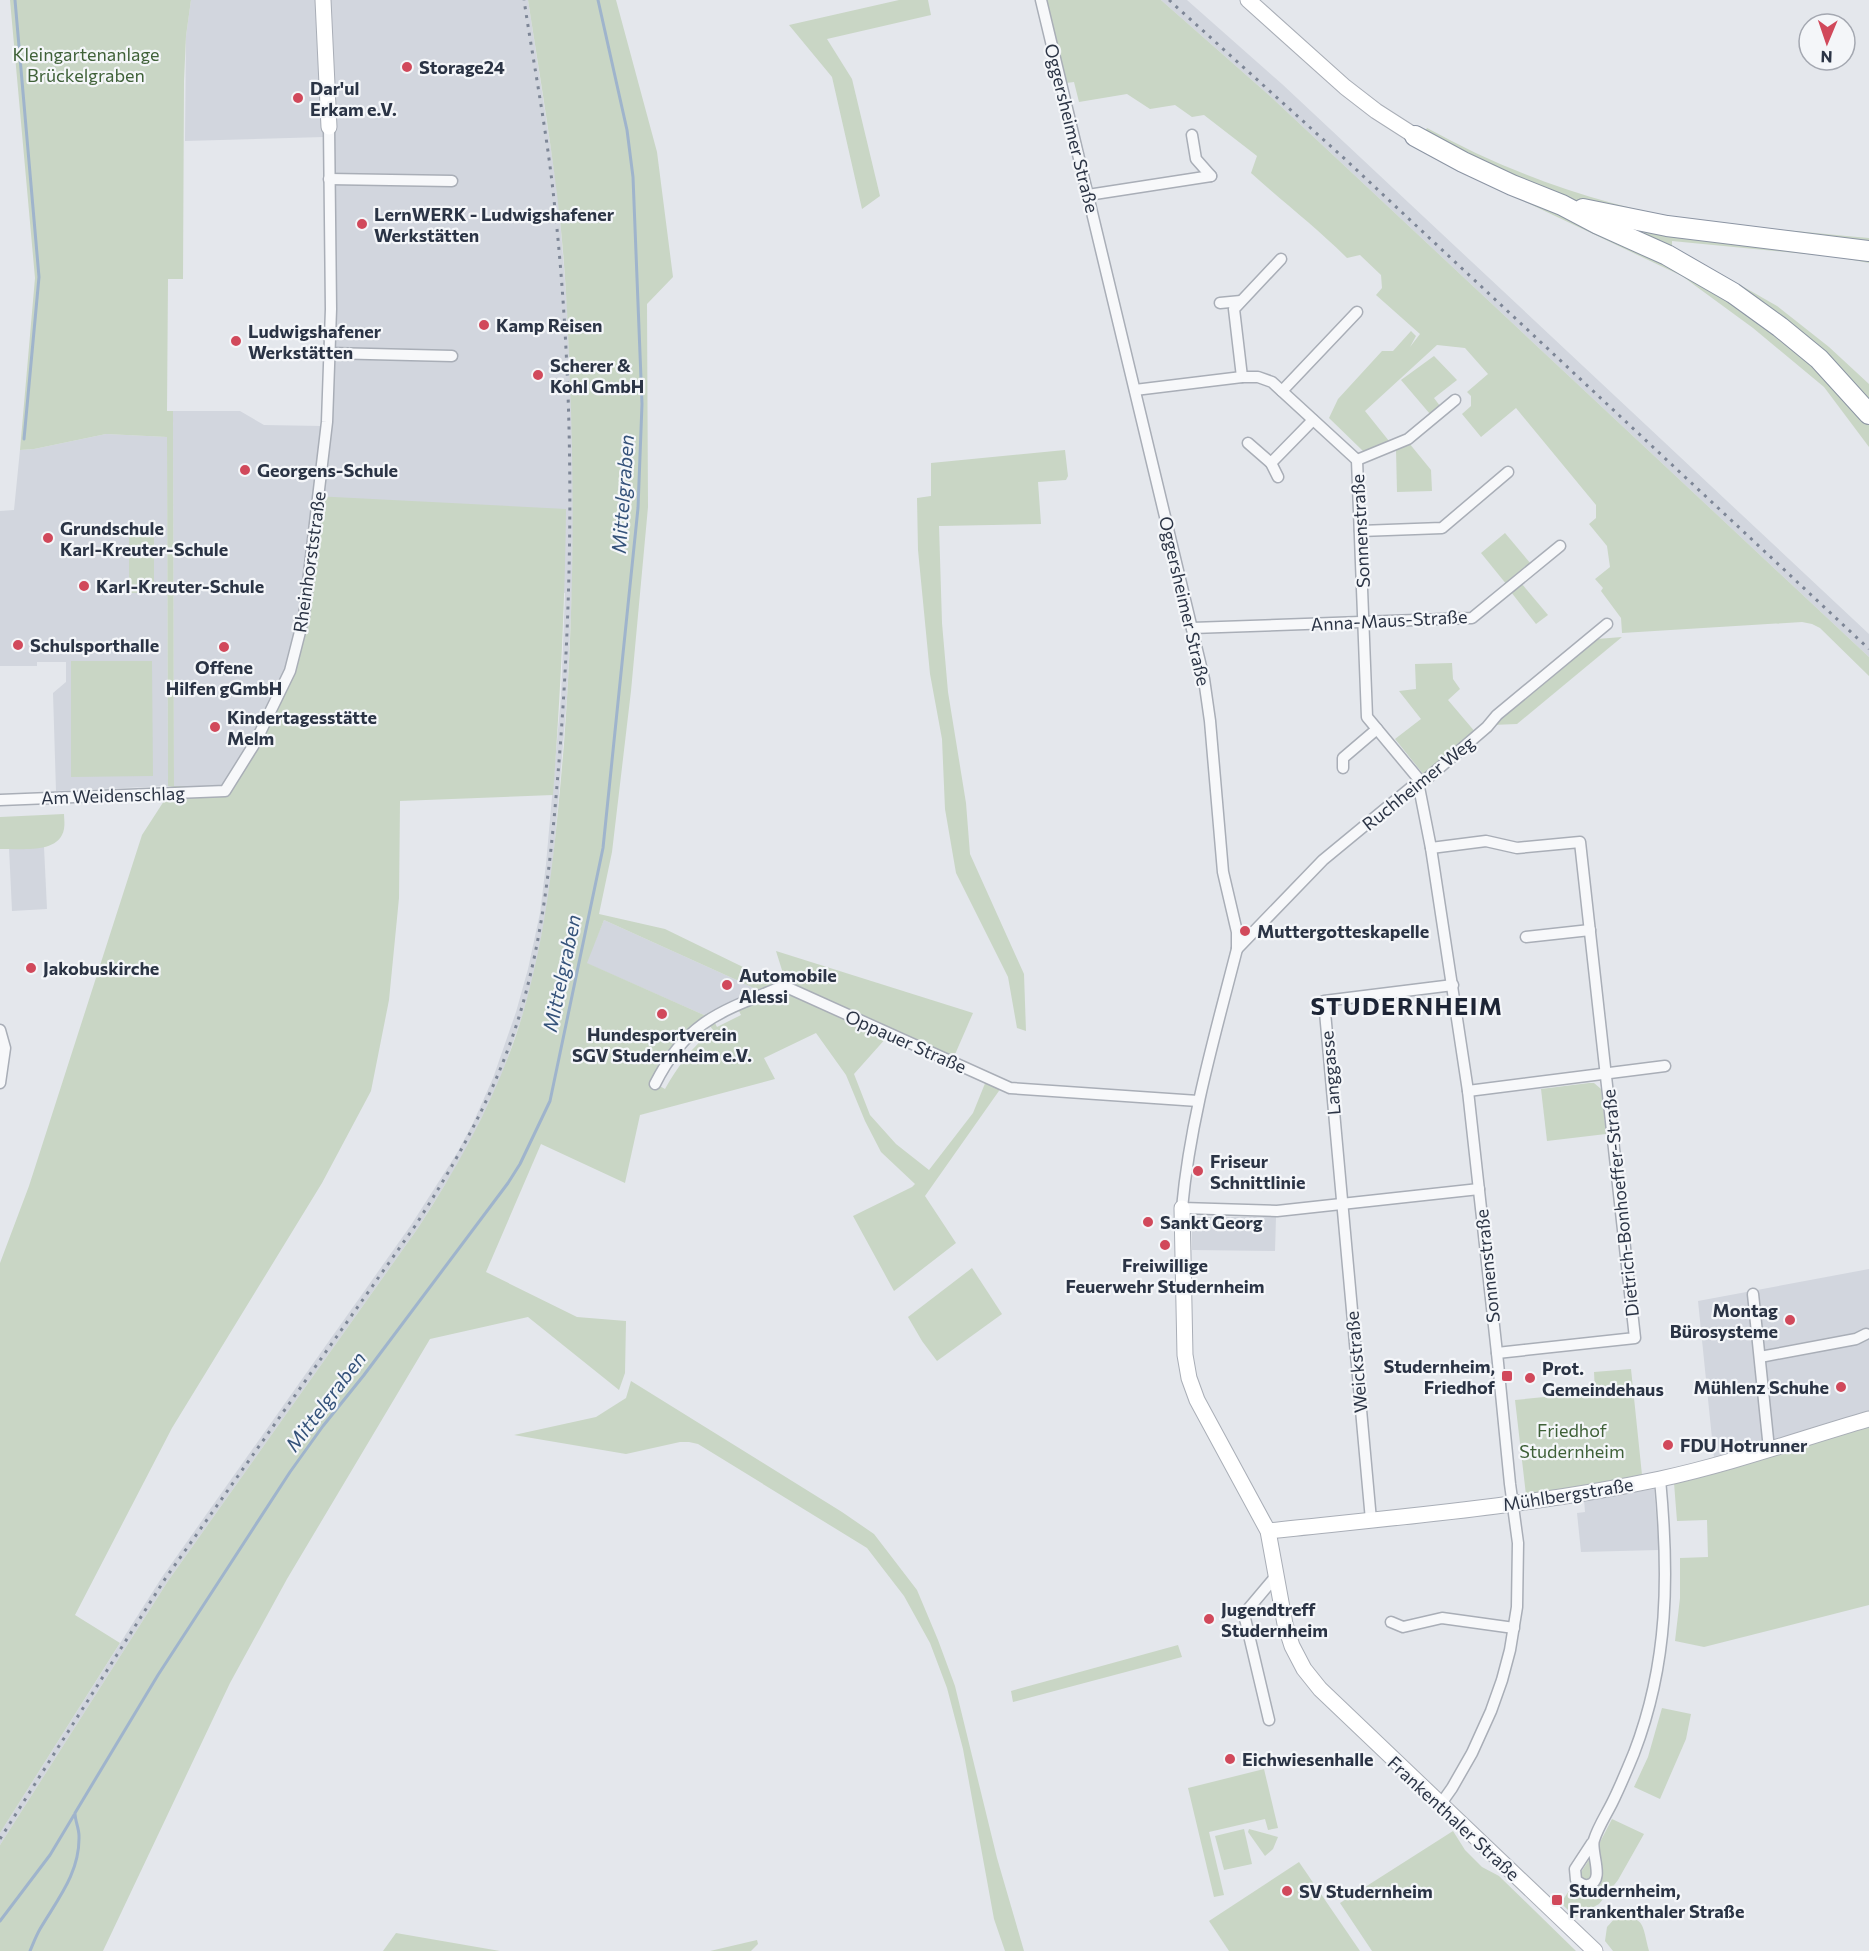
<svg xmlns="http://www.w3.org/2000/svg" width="1869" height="1951" font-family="Commissioner,sans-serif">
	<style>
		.built { fill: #d2d6de }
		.green { fill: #c9d6c5; fill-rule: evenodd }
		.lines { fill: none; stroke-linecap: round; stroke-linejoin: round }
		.stream { stroke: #9fb4cc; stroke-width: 3 }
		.street-casing { stroke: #a9aeb7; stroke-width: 13 }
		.secondary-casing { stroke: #a9aeb7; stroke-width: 17 }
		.highway-casing { stroke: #8b94a3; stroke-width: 22 }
		.street { stroke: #f7f8fa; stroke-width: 10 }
		.secondary { stroke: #fff; stroke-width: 15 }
		.highway { stroke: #fff; stroke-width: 20 }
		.rail { stroke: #7d8696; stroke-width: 3; stroke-dasharray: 3 6; stroke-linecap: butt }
		.poi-dot { fill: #d1495b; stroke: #f4f6f9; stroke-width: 2 }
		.labels { text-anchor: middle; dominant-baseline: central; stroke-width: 4.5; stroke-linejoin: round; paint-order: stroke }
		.park-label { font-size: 18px; fill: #3f6138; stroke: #f4f6f9 }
		.poi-label { font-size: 18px; font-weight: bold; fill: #2b3445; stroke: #f4f6f9; text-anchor: start }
		.street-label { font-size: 18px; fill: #2b3445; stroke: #f4f6f9 }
		.water-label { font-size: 20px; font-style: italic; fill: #34527a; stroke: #f4f6f9 }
		.district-label { font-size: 24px; font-weight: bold; letter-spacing: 1.5px; fill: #1d2536; stroke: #f4f6f9 }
	</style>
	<rect width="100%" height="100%" fill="#e4e7ec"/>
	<g class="built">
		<polygon points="191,0 528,0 558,195 567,305 574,470 572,592 567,697 553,865 546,913 535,971 523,1014 500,1080 463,1156 418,1228 168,1581 0,1845 0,1833 162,1577 411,1225 457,1153 473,1123 493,1078 516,1012 528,969 540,913 546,864 561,696 565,593 299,614 285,670 250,740 222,786 174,787 173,411 240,411 264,425 322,426 325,353 324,137 185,141 186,36"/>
		<polygon points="1161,0 1187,0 1282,84 1869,634 1869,657 1270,96"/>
		<polygon points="106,434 167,437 168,786 56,791 53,693 66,682 66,662 37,662 37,666 0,666 0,511 14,510 20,450 34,449"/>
		<polygon points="44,847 47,909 12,911 9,848"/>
		<polygon points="604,920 741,982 761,991 734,1001 704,1015 586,963"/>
		<polygon points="1192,1217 1276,1217 1275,1251 1192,1250"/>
		<polygon points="1869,1269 1869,1414 1714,1458 1698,1301"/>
		<polygon points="1654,1489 1659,1550 1581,1552 1577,1513 1585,1512 1584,1500"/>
	</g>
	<g class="green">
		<path d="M10,0H191L186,36L184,81L183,279H168L167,411H173L174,786H222L250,740L285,670L299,614L314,496L566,509C565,605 560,700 553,795L400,801L399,898L389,1000L371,1091L322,1183L172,1428L75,1615L120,1643L0,1833V1263L29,1186L142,835L173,787L168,786L167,437L106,434L34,449L20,450L35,278Z"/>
		<path d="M528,0H616L657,152L673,277L647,304L648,507L631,691L612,852L599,914L665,929L887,1037L854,1074L870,1115L896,1144L929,1170L973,1113L986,1081L1001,1088L925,1196L956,1243L894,1291L853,1216L912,1187L915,1184L881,1152L865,1121L846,1075L816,1033L764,1058L775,1079L640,1115L625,1183L541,1144L486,1272L577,1317L626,1321L625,1373L619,1390L528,1317L430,1339L287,1579L230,1683L103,1951H0V1845L168,1581L418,1228C462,1160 500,1091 523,1013C549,925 556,835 564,744C573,624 575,504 570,384C568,320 565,257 557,194C549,129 538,65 528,0ZM604,920L741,982L760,991L704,1015L587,963ZM736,1005L741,1015L717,1027L712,1017ZM706,1021L713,1030C692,1047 678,1066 665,1089L656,1084Z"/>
		<polygon points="899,0 928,0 931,15 827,39 852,79 880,196 862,209 832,77 789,25"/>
		<path d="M1045,0H1161L1270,96L1869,657V676L1820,628L1812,624L1802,622L1622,633L1621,618L1601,591L1603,588L1595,579L1610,567L1607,546L1589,524L1596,518V505L1516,408L1481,437L1462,414L1471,406V396L1467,392L1488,374L1465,348L1437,345L1365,411L1389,441L1364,452L1329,418L1338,399L1382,351H1393L1411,331L1416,336L1410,347L1420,334L1376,295L1382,288L1381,275L1360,255L1347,258C1317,228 1283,202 1251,173L1257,156L1204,115L1192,117L1175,105L1150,109L1127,94L1079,102L1074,82L1066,83Z"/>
		<path d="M1427,128C1512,175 1605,207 1701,222C1721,225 1741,226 1760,228C1796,231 1833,235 1869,238V263L1837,257L1672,241V246L1777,306L1829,347L1869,384V447L1824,387L1753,328L1682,276L1443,163L1415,148Z"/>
		<polygon points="1434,356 1457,380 1434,398 1440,406 1430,414 1401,380"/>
		<polygon points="1409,443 1431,470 1432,491 1397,492 1396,449"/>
		<polygon points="1065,450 1068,476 1066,480 1038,482 1041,524 939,526 942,623 948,692 966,803 970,854 1024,974 1026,1031 1017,1028 1008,977 956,873 945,809 942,739 930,674 918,550 917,498 931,496 931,463"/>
		<polygon points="1505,533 1531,564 1507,585 1481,553"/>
		<rect x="129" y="536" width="25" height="57"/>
		<polygon points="1522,584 1548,615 1536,624 1511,592"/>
		<polygon points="1622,637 1517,724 1492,725 1597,639"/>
		<polygon points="71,661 152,661 153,776 71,777"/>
		<polygon points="1452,663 1453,679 1460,689 1448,700 1476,733 1424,775 1395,739 1421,719 1399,691 1416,689 1415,664"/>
		<path d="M64,814C64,818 65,824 64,829C59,855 20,848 0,849V817Z"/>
		<polygon points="776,951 973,1013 953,1059 786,983"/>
		<polygon points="1589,1083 1594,1083 1601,1089 1606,1134 1547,1141 1541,1089"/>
		<polygon points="972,1268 1002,1314 937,1361 922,1341 908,1317"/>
		<polygon points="1631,1369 1642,1475 1526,1495 1515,1400 1595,1392 1594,1372"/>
		<polygon points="631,1381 842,1512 874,1534 917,1590 938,1640 955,1686 997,1858 1024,1951 1005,1951 994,1919 963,1749 947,1688 930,1643 904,1596 867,1548 698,1444 689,1442 680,1442 626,1454 514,1435 596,1417 626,1398"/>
		<polygon points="1869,1414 1869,1605 1704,1647 1675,1641 1680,1598 1680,1558 1708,1557 1707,1520 1677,1521 1674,1483"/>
		<polygon points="1178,1645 1182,1657 1013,1702 1011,1691"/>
		<polygon points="1662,1708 1691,1714 1686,1739 1660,1799 1634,1787 1648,1757"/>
		<polygon points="1264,1769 1278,1828 1268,1830 1265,1819 1209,1832 1224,1895 1214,1897 1188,1788"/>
		<polygon points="1612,1819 1644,1834 1618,1880 1599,1904 1575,1917 1561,1903 1598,1846"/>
		<polygon points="1244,1829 1252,1864 1224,1870 1215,1836"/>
		<polygon points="1249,1829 1278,1837 1273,1849 1265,1856 1248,1832"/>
		<polygon points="1453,1831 1465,1850 1482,1867 1499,1876 1576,1951 1372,1951 1340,1903"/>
		<polygon points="1299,1862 1360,1951 1229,1951 1209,1921"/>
		<path d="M1616,1917C1646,1916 1642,1925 1649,1951H1613L1605,1941L1607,1927Z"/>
		<polygon points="396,1933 500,1951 383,1951"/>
		<polygon points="757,1940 758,1944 751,1951 710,1951"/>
	</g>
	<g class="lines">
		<g class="stream">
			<polyline points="15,0 39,277 24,439"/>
			<polyline points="0,1921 50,1855 74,1815"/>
			<path d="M30,1951C33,1944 36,1936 40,1929C57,1900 80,1873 79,1836C79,1828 75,1821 75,1813L158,1675L290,1472L323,1426L364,1375L508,1183L520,1164L550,1101L603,848L638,508L642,404L633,177L627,130L598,0"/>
		</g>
		<g class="street-casing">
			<g id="street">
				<path d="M1041,0L1204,679L1210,721L1223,872L1237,932V949C1215,1035 1190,1120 1182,1208L1277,1211L1479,1189"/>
				<polyline points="1192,135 1196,159 1211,176"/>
				<polyline points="329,179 452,181"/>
				<polyline points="1088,195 1211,176"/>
				<polyline points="1220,303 1241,301"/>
				<polyline points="329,353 452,356"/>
				<polyline points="1242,377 1234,309 1281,259"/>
				<polyline points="1135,390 1242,377 1258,377 1272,382 1357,460 1367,717 1417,777 1431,848 1468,1091 1497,1353 1510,1484 1518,1543 1517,1607 1510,1650 1502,1680 1491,1711 1472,1753 1452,1788 1440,1805"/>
				<polyline points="1282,391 1357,312"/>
				<polyline points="1248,443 1271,463 1313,420"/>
				<polyline points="1357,460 1408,439 1455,400"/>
				<polyline points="1271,463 1278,477"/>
				<polyline points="1360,531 1442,528 1508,472"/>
				<polyline points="1192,628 1472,618 1560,546"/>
				<polyline points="1343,768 1343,758 1377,729"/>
				<polyline points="0,800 225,791 255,743 290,671 304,616 327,422 331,309 329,127"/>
				<polyline points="1431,848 1486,841 1517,848 1580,842 1635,1338 1497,1353"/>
				<polyline points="1526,937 1590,930"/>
				<polyline points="1237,949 1323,860 1414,785 1423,782 1487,727 1497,715 1607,624"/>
				<polyline points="0,1030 5,1048 0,1083"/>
				<path d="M655,1084C687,1020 722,1011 784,986L1010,1088L1198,1101"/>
				<polyline points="1468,1091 1665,1066"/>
				<polyline points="1753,1294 1769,1449"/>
				<polyline points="1760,1357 1856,1339 1866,1334"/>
				<polyline points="1371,1520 1324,1001 1453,985"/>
				<polyline points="1391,1622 1403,1627 1442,1618 1514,1628"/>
				<polyline points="1269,1720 1244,1614 1276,1576"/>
				<path d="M1592,1843L1575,1869L1576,1880C1580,1883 1583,1886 1588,1885C1606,1882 1590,1851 1594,1840C1598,1827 1606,1815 1612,1803C1620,1787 1627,1770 1634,1753C1669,1662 1669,1574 1660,1479"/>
			</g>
		</g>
		<g class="secondary-casing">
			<g id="secondary">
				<polyline points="323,0 329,127"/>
				<polyline points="1248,0 1345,87 1376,111 1415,136"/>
				<polyline points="1182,1208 1185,1355 1189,1378 1197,1400 1268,1531 1285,1624 1292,1646 1304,1669 1320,1689 1595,1951"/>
				<path d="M1268,1531C1399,1517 1531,1506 1660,1479C1730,1464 1800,1439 1869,1419"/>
			</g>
		</g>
		<g class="highway-casing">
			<g id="highway">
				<polyline points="1415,136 1463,162 1512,185 1562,205 1598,224 1667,255 1733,293 1780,327 1819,359 1869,414"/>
				<polyline points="1583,209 1667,226 1869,251"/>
			</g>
		</g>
		<use href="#street" class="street"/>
		<use href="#secondary" class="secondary"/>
		<use href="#highway" class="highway"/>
		<g class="rail">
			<polyline points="1169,0 1346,160 1869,649"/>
			<path d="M0,1839L165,1579L415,1226C453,1167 487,1108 511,1041C544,948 552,848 560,749C574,567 574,382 554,200C547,133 534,66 524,0"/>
		</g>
	</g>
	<g class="poi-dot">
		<circle cx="407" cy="67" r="6"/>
		<circle cx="298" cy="98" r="6"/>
		<circle cx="362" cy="224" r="6"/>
		<circle cx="484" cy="325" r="6"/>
		<circle cx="236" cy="341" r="6"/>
		<circle cx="538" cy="375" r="6"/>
		<circle cx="245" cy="470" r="6"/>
		<circle cx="48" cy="538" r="6"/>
		<circle cx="84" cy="586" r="6"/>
		<circle cx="18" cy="645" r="6"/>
		<circle cx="224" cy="647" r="6"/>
		<circle cx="215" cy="727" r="6"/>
		<circle cx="1245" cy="931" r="6"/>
		<circle cx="31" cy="968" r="6"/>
		<circle cx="727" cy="985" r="6"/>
		<circle cx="662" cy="1014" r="6"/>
		<circle cx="1198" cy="1171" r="6"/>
		<circle cx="1148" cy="1222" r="6"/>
		<circle cx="1165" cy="1245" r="6"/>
		<circle cx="1790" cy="1320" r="6"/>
		<rect x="1501" y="1370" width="12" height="12" rx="3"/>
		<circle cx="1530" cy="1378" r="6"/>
		<circle cx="1841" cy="1387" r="6"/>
		<circle cx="1668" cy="1445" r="6"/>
		<circle cx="1209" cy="1619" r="6"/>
		<circle cx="1230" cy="1759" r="6"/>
		<circle cx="1287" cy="1891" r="6"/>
		<rect x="1551" y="1894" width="12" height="12" rx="3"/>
	</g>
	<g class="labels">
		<g class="park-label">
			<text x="86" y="54">Kleingartenanlage<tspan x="86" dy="21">Brückelgraben</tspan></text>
			<text x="1572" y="1430">Friedhof<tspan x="1572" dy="21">Studernheim</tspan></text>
		</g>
		<g class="poi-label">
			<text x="419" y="67">Storage24</text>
			<text x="310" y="88">Dar'ul<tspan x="310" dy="21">Erkam e.V.</tspan></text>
			<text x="374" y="214">LernWERK - Ludwigshafener<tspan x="374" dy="21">Werkstätten</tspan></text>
			<text x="496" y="325">Kamp Reisen</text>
			<text x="248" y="331">Ludwigshafener<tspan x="248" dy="21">Werkstätten</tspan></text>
			<text x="550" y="365">Scherer &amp;<tspan x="550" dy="21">Kohl GmbH</tspan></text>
			<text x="257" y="470">Georgens-Schule</text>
			<text x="60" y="528">Grundschule<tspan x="60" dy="21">Karl-Kreuter-Schule</tspan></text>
			<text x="96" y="586">Karl-Kreuter-Schule</text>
			<text x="30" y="645">Schulsporthalle</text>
			<text x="224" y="667" text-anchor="middle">Offene<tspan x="224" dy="21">Hilfen gGmbH</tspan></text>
			<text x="227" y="717">Kindertagesstätte<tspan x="227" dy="21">Melm</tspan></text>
			<text x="1257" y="931">Muttergotteskapelle</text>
			<text x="43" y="968">Jakobuskirche</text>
			<text x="739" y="975">Automobile<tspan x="739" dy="21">Alessi</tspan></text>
			<text x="662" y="1034" text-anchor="middle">Hundesportverein<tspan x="662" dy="21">SGV Studernheim e.V.</tspan></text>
			<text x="1210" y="1161">Friseur<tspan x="1210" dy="21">Schnittlinie</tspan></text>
			<text x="1160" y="1222">Sankt Georg</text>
			<text x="1165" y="1265" text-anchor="middle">Freiwillige<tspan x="1165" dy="21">Feuerwehr Studernheim</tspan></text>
			<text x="1778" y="1310" text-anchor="end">Montag<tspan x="1778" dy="21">Bürosysteme</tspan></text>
			<text x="1495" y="1366" text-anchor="end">Studernheim,<tspan x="1495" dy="21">Friedhof</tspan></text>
			<text x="1542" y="1368">Prot.<tspan x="1542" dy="21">Gemeindehaus</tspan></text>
			<text x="1829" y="1387" text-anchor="end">Mühlenz Schuhe</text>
			<text x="1680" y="1445">FDU Hotrunner</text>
			<text x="1221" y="1609">Jugendtreff<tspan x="1221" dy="21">Studernheim</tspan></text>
			<text x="1242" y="1759">Eichwiesenhalle</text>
			<text x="1569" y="1890">Studernheim,<tspan x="1569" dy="21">Frankenthaler Straße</tspan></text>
			<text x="1299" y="1891">SV Studernheim</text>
		</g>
		<g class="street-label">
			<text transform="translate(1072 128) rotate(76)">Oggersheimer Straße</text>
			<text transform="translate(1360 531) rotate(-93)">Sonnenstraße</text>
			<text transform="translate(309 562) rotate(-82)">Rheinhorststraße</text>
			<text transform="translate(1185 601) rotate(77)">Oggersheimer Straße</text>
			<text transform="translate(1389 620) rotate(-3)">Anna-Maus-Straße</text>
			<text transform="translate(1418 783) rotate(-39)">Ruchheimer Weg</text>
			<text transform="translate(113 795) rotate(-2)">Am Weidenschlag</text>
			<text transform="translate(906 1041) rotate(24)">Oppauer Straße</text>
			<text transform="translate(1330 1073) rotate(-95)">Langgasse</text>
			<text transform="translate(1620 1203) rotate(-96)">Dietrich-Bonhoeffer-Straße</text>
			<text transform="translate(1487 1266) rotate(-96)">Sonnenstraße</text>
			<text transform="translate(1356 1362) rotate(-95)">Weickstraße</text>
			<text transform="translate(1568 1494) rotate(-9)">Mühlbergstraße</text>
			<text transform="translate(1454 1818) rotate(43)">Frankenthaler Straße</text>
		</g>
		<g class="water-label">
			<text transform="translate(622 494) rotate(-86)">Mittelgraben</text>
			<text transform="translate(561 973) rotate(-78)">Mittelgraben</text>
			<text transform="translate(325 1401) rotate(-53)">Mittelgraben</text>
		</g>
		<g class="district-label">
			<text x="1407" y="1005">STUDERNHEIM</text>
		</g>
	</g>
	<g transform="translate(1827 42) rotate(182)"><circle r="28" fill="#f4f6f9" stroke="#a4a8b1" stroke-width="1.5"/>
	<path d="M0-4.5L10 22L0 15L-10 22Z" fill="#d1495b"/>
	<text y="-9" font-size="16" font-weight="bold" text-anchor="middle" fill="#2b3445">N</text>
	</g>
</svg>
